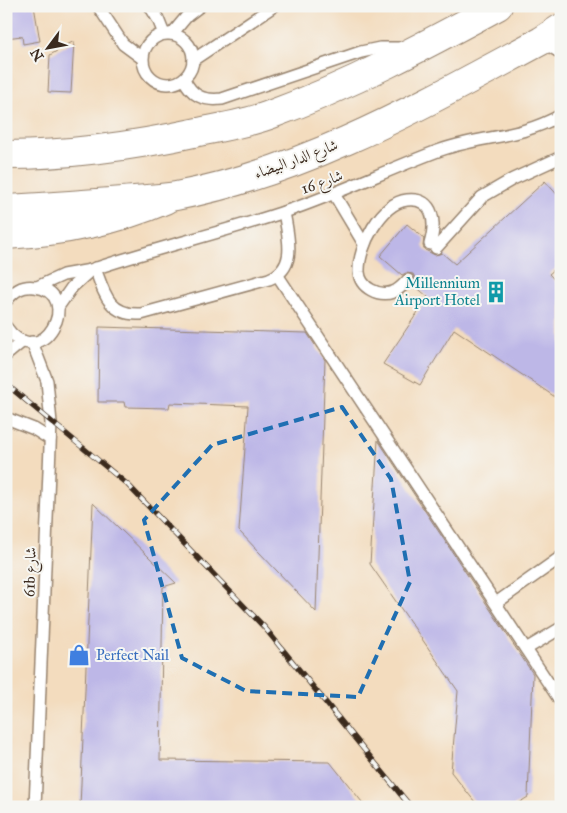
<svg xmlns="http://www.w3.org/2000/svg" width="567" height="813" font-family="'IM FELL Great Primer',Amiri,serif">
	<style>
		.building { fill: #bdb7e7 }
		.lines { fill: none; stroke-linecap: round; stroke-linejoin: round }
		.service-casing { stroke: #97836e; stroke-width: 14 }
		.secondary-casing { stroke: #97836e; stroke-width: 30 }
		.primary-casing { stroke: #97836e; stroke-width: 30 }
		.service { stroke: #fff; stroke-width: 11 }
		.secondary { stroke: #fff; stroke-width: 28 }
		.primary { stroke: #fff; stroke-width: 28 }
		.rail-casing { stroke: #3b2a1e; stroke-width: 5.5 }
		.rail { stroke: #f6f6f2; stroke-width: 4; stroke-dasharray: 11; stroke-linecap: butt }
		.marked { fill: none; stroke: #1f6fb2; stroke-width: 4; stroke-dasharray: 10 6; stroke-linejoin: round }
		.labels { text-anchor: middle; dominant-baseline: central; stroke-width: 4; stroke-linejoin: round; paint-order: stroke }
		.street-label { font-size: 15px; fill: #3b2a1e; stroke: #f6f6f2 }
		.culture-label { font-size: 15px; fill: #0d838f; stroke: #f6f6f2; text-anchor: end }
		.shop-label { font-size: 15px; fill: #366cbe; stroke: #f6f6f2; text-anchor: start }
	</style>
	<rect width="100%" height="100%" fill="#f6f6f2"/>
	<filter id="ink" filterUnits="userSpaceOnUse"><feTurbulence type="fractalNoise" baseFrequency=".02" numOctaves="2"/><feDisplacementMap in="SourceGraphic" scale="10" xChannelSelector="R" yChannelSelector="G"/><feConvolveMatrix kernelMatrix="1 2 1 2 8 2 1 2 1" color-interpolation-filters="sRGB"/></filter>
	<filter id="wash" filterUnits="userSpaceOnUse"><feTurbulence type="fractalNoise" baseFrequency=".0096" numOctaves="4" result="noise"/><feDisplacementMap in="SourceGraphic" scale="20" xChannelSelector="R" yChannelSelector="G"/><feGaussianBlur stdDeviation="1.12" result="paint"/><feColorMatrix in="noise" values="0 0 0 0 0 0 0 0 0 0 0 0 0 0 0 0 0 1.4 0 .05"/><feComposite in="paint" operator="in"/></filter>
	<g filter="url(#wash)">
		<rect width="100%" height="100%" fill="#f3dcbe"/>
		<g id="blocks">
			<g class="building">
				<polygon points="6,6 34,6 40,41 23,44 22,36 6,38"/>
				<polygon points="74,41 71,93 48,92 50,55"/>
				<polygon points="545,181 561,199 561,264 549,274 561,287 561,401 454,329 420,385 383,364 428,297 414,285 415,278 413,274 406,273 402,275 380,256 407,224 424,238 423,246 425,250 435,255 442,253 455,264"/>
				<polygon points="99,327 307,333 325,360 316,612 239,531 248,406 170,403 169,408 125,407 124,402 98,402"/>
				<polygon points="378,440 533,674 528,797 512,807 479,807 451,772 458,691 370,564"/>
				<polygon points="93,503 176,583 163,587 160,760 330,762 366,807 80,807"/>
			</g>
		</g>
	</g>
	<g filter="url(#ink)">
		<use href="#blocks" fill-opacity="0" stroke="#97836e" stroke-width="1"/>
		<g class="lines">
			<g class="service-casing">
				<g id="service">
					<polyline points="98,6 123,44 142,58"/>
					<polyline points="150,6 158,19 164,34"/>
					<circle cx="168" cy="59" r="25"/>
					<polyline points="172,34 187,16 200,6"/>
					<polyline points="543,42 561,53"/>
					<polyline points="193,60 274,6"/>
					<path d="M184,79C192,96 203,101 222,99L361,52L380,48H404"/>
					<polyline points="334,194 364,244"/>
					<polyline points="436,248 482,197 513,179 561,157"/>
					<path d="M95,268C104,293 109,316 141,314L269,279C298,268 288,237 284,212"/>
					<polyline points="278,276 561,702"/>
					<path d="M408,280C404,284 399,290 393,292C379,297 360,288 359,272C358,247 381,203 407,200C435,197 436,224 430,244"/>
					<path d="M37,287L63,275L91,270C155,248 222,233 287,211C337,194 385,171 435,152C479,135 517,140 561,115"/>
					<path d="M6,301C14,291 22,285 35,287C86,293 41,377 6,327"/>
					<polyline points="58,307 72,287 91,270"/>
					<polyline points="32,342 47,381 51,423 35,807"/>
					<polyline points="6,355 23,341"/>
					<polyline points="6,418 34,429 50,439"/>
					<polyline points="496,603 561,557"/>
					<polyline points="526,649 561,628"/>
				</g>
			</g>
			<g class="secondary-casing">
				<path id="secondary" d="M6,235C62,232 114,222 165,200"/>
			</g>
			<g class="primary-casing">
				<g id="primary">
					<path d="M6,155C72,155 134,146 198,132C223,127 249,123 272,114C351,85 424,46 498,6"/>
					<path d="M6,209C45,207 84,204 123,201C141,199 159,199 176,196C308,171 425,103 541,41L561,28"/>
				</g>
			</g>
			<use href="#service" class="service"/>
			<use href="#secondary" class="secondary"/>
			<use href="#primary" class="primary"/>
			<g class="rail-casing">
				<polyline id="rail" points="6,384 128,485 265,628 411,807"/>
			</g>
			<use href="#rail" class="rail"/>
		</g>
	</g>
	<path class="marked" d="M342,407L391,479L410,582L358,697L246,691L182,658L144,520L212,445Z"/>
	<defs>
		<g id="building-bare" transform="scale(1.725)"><path d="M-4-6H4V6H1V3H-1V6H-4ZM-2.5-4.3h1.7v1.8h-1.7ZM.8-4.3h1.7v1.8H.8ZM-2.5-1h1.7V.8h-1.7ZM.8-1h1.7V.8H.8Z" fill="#0f9aa8" stroke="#f6f6f2" stroke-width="2.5" paint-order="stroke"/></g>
		<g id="shop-bare" transform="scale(1.725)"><path d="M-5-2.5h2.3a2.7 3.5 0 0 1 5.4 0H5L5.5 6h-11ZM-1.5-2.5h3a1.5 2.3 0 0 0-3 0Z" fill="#3f7fe0" stroke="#f6f6f2" stroke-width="2.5" paint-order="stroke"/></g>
	</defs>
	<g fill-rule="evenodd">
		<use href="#building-bare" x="496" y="292"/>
		<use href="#shop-bare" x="79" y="655"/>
	</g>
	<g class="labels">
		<g class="street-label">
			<text transform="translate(296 159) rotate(-20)">شارع الدار البيضاء</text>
			<text transform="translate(322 182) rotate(-20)">شارع 16</text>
			<text transform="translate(30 572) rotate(-88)">61b شارع</text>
		</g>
		<g class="culture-label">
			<text x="480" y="283">Millennium<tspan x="480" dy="17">Airport Hotel</tspan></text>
		</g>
		<g class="shop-label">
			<text x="96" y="655">Perfect Nail</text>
		</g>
	</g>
	<rect width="567" height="813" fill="none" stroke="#f6f6f2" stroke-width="25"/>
	<g transform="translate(48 48) rotate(238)" stroke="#f6f6f2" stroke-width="4" paint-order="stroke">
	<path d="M0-4L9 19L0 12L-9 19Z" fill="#3b2a1e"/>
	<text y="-8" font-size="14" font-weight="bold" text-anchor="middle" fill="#3b2a1e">N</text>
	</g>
</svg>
